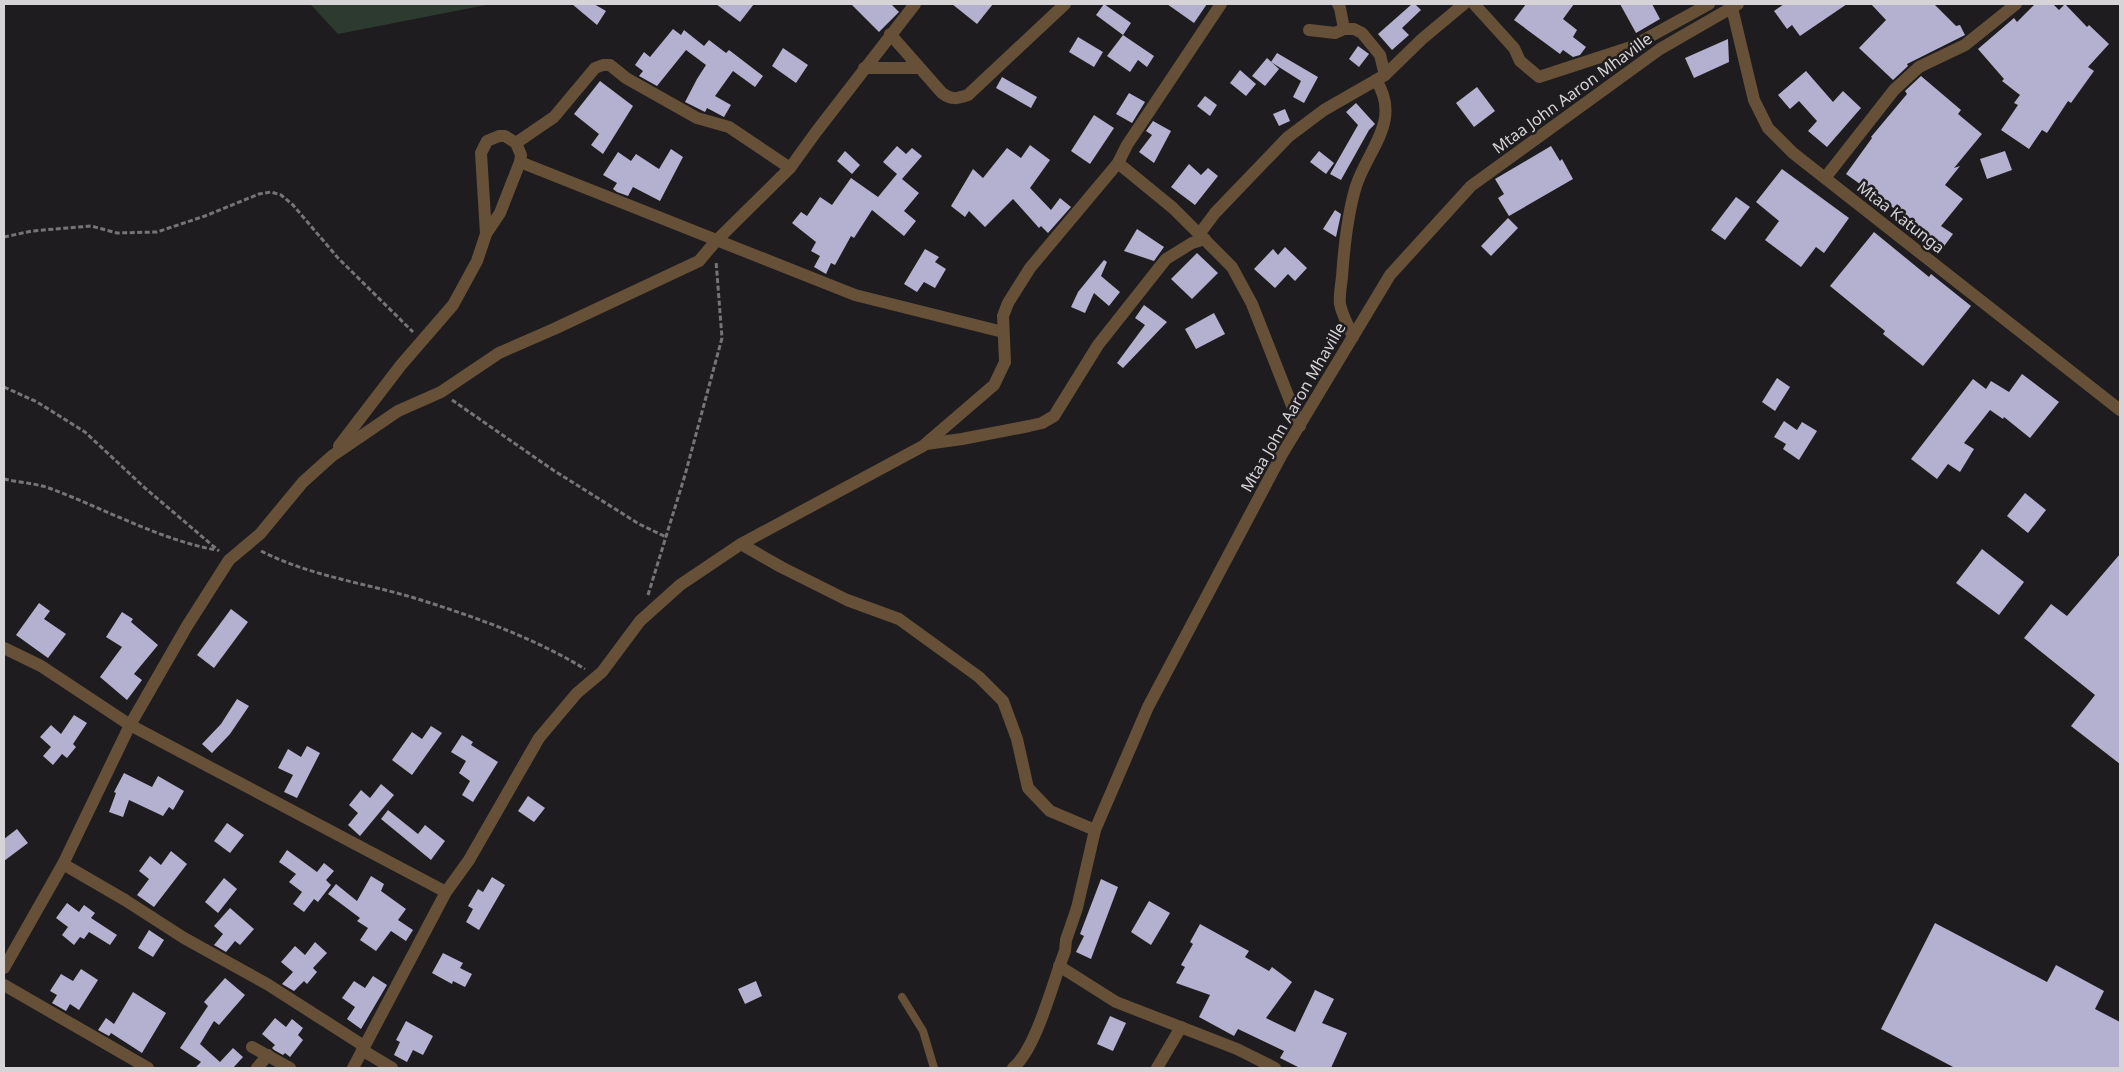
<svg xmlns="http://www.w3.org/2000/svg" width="2124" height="1072" font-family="'Noto Sans',sans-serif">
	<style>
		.green { fill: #2d3a2f }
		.building { fill: #b4b0cf }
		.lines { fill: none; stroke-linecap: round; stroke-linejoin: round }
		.path { stroke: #767477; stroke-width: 3; stroke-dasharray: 5 2.5; stroke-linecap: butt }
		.service { stroke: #665038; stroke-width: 8 }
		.minor { stroke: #665038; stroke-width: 12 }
		.labels { text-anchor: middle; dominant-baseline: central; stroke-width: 5; stroke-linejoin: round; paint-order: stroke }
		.street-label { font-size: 16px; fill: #d6d4d7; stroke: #1f1c1f }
	</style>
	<rect width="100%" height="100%" fill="#1f1c1f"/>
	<polygon class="green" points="310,4 491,4 338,34"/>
	<g class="building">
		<polygon points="572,4 594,4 606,11 597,25"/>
		<polygon points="716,4 754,4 740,22"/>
		<polygon points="851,4 891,4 899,12 879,32"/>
		<polygon points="952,4 993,4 977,24"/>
		<polygon points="1104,4 1131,23 1123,35 1154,56 1147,67 1138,60 1130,72 1107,56 1123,35 1096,15"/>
		<polygon points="1167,4 1207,4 1194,23"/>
		<polygon points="1412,4 1415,4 1421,10 1402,28 1409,35 1392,50 1378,34"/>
		<polygon points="1526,4 1574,4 1563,19 1577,30 1573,37 1586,47 1580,55 1573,57 1563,50 1560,54 1514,20"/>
		<polygon points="1620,4 1652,4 1660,19 1636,33"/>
		<polygon points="1784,4 1847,4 1800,36 1792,25 1787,29 1774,11"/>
		<polygon points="1871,4 1934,4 1956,26 1960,25 1965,35 1907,64 1908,66 1893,80 1859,48 1886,20"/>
		<polygon points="2035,4 2053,4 2059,10 2065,4 2087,27 2089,25 2109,44 2088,67 2094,71 2071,103 2068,101 2047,133 2042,130 2029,149 2001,130 2018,105 2014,103 2020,95 2002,81 2004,79 1978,49 2014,18 2017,22"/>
		<polygon points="673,29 681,35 684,30 704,46 709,40 726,53 729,50 763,76 755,87 733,71 715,96 731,105 724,117 707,108 705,112 685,102 697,79 706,65 686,50 657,86 639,76 643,71 635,65 644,52 650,57"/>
		<polygon points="1078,37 1103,52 1094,67 1069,52"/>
		<polygon points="1728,39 1729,62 1694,78 1685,58"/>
		<polygon points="1358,46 1369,54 1359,67 1349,59"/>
		<polygon points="783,48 808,65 796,83 772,66"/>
		<polygon points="1277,53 1318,77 1304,103 1293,97 1301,81 1271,62"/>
		<polygon points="1267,58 1279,69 1265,86 1252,76"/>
		<polygon points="1240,70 1256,84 1246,96 1230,83"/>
		<polygon points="1806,71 1833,102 1843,91 1861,108 1827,147 1808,131 1817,121 1799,101 1790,109 1778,95"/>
		<polygon points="1921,76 1961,110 1958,114 1982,134 1954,168 1960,166 1945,185 1963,199 1941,226 1953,234 1942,249 1910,227 1913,222 1846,174 1872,138 1871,137 1907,94 1905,91"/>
		<polygon points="1002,77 1037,97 1031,108 996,88"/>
		<polygon points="600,81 633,106 603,154 591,145 599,134 574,114"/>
		<polygon points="1477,87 1495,111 1474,127 1456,103"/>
		<polygon points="1129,93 1145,102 1132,123 1116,114"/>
		<polygon points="1205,96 1217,105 1210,116 1197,106"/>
		<polygon points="1356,103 1375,124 1369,130 1341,180 1330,174 1358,125 1346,112"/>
		<polygon points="1285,109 1290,121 1279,126 1273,114"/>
		<polygon points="1094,115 1114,128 1090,164 1071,151"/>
		<polygon points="1153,121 1171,131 1154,163 1139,152 1152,135 1146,131"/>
		<polygon points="1030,145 1050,160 1030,188 1051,210 1060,198 1071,207 1048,233 1041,226 1039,228 1013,199 985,227 969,211 965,217 951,206 973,169 983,178 1007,148 1021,158"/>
		<polygon points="897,146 906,154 912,148 922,156 902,179 919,193 904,211 916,221 904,236 872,210 854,238 851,236 835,265 831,263 826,274 814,267 820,256 811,251 816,242 792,223 801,212 807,216 820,197 832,205 851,178 878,197 897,174 883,162"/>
		<polygon points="1551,146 1560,161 1562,159 1573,179 1509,216 1498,198 1504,194 1495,179"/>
		<polygon points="671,149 683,157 660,201 633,187 628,196 617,192 613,189 617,183 603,175 618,152 631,161 636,154 659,169"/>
		<polygon points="845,151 860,165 852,174 837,161"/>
		<polygon points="1319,151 1334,163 1326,174 1310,162"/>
		<polygon points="2005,151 2012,170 1987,179 1980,159"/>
		<polygon points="1189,164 1201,175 1208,168 1218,176 1195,205 1171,187"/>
		<polygon points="1782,169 1849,218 1824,253 1816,247 1801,267 1765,240 1779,221 1756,202"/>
		<polygon points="1736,197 1750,207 1725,240 1711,230"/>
		<polygon points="1335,210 1341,214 1336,237 1323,229"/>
		<polygon points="1508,218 1518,228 1491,256 1481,246"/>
		<polygon points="1137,229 1164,247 1154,261 1124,251"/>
		<polygon points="1874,232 1929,277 1931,274 1971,306 1923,366 1883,334 1885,331 1830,286"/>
		<polygon points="1285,247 1307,268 1295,281 1288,274 1275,288 1254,269 1273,249 1278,255"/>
		<polygon points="925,249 939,257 935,262 946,269 935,288 924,282 917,292 904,284"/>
		<polygon points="1197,253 1218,273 1192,299 1171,279"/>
		<polygon points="1104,260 1107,262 1101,276 1120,292 1109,306 1094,293 1085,313 1071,307 1078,292"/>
		<polygon points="1144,305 1167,322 1123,368 1117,363 1145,325 1135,318"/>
		<polygon points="1214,313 1225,334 1196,349 1185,329"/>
		<polygon points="2022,374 2059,402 2030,438 2004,417 2003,419 1990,410 1964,443 1974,449 1960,472 1948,464 1937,479 1911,459 1973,379 1986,389 1991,381 2009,392"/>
		<polygon points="1777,378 1790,387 1775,411 1762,402"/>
		<polygon points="1784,421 1797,430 1802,422 1817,431 1799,460 1783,449 1786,444 1774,437"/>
		<polygon points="2025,493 2046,510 2028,533 2007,516"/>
		<polygon points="1982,549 2024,582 1999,615 1956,583"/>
		<polygon points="2120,554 2120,764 2071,726 2095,695 2024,638 2051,604 2067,616"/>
		<polygon points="39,603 50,611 44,619 66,634 48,658 16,635"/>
		<polygon points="231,609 248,622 214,668 197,655"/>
		<polygon points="122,612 133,619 131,622 158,645 134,674 142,680 127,700 100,677 122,647 106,637"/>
		<polygon points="237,699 249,706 230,734 212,753 202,744 221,724"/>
		<polygon points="74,715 87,723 73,744 76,747 67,758 62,754 53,765 43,756 51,747 40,737 51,725 61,734"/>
		<polygon points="431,726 442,733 412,775 392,760 412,732 422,739"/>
		<polygon points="462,735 473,742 471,745 498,762 473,802 462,795 470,781 459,773 466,761 451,752"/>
		<polygon points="307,746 320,753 297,798 284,792 293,775 278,768 288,749 301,757"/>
		<polygon points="124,773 152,787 158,776 184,791 173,810 169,807 163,816 129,800 123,817 109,812 116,793 114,792"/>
		<polygon points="381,784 394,795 360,836 348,825 358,813 349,805 361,790 370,798"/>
		<polygon points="528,796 545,808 534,822 518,811"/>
		<polygon points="388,810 418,834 425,825 445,841 431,860 381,819"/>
		<polygon points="227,823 244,835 230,853 214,841"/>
		<polygon points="17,829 28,843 4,861 4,839"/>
		<polygon points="287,850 317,872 324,863 334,871 326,880 331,885 318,902 314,899 304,912 293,904 302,892 289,882 296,874 279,862"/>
		<polygon points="171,851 187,864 154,907 137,895 149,879 139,871 150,856 161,865"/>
		<polygon points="371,876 384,884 381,891 406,909 398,920 413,930 406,941 391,931 376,951 360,940 368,928 357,921 360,918 328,894 336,884 357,901"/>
		<polygon points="492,877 505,885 479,930 466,922 473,909 468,906 478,889 483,892"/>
		<polygon points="224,878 237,889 218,913 205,902"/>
		<polygon points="1101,879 1118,887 1091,959 1076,952 1084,936 1080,934"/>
		<polygon points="1149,901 1170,913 1151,945 1131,932"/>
		<polygon points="67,903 79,912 84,905 95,913 91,918 117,935 110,945 89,932 84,939 80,937 74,945 62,935 68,927 56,918"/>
		<polygon points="230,908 254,929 240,945 235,941 226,952 214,945 223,934 214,926"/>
		<polygon points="1935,923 2047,982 2056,965 2104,991 2095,1009 2120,1022 2120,1068 1955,1068 1881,1029"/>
		<polygon points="1200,924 1249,951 1245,957 1269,971 1272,967 1292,982 1266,1018 1295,1032 1315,990 1334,999 1322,1023 1347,1033 1331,1068 1300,1068 1280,1058 1284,1051 1238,1029 1234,1036 1199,1017 1210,995 1176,983 1185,967 1181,965 1193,944 1190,942"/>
		<polygon points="149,930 164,940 153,957 138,948"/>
		<polygon points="315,942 327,953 313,968 317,972 307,984 304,981 294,991 282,984 293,972 281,962 295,946 305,955"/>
		<polygon points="443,953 463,963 460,968 472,974 465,987 453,981 452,984 432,973"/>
		<polygon points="81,969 98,980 79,1010 70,1004 66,1011 52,1003 57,995 50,991 61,974 73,981"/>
		<polygon points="373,976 387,985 361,1029 347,1019 355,1007 342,998 354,981 365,988"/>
		<polygon points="225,978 245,995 219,1025 214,1021 200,1044 220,1062 233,1048 243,1057 233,1068 195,1068 201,1062 180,1048 208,1006 204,1002"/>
		<polygon points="756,981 762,996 745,1004 738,989"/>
		<polygon points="133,992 166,1013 142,1053 111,1033 109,1036 98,1030 106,1018 114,1024"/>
		<polygon points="1110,1016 1126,1023 1113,1051 1097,1044"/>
		<polygon points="275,1018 286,1027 292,1019 303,1028 298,1035 303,1040 290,1057 285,1053 283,1055 274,1050 272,1048 275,1045 262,1034"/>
		<polygon points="406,1021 433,1036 423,1055 413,1050 407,1062 394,1055 400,1042 396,1040"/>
	</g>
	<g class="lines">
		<g class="path">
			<polyline points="4,237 32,231 91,226 117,233 157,232 205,216 259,194 271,192 281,195 293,205 338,258 413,332"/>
			<polyline points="4,387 37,402 85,432 145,488 219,551"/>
			<polyline points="452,400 553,470 639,524 666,537"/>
			<path d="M4,479C17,482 32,483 46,487C102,507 157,539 216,550"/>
			<path d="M261,551C312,577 367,583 421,600C478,618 534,638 585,669"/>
			<polyline points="648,595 685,475 722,338 716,261"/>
		</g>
		<polyline class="service" points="902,997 923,1031 934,1068"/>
		<g class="minor">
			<polyline points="1338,4 1340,8 1344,29"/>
			<polyline points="1474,4 1514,48 1520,61 1539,77 1631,47 1709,4"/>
			<polyline points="1729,4 1732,8 1754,100 1768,128 1793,153 2120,410"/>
			<polyline points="1309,30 1335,33 1344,29 1354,29 1362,33 1380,55 1385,75"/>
			<path d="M890,34L942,93C952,100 956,99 968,95L1065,4"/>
			<polyline points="864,68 919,68"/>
			<polyline points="516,143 554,117 595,68 603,65 610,65 626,78 697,118 729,127 790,168"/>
			<polyline points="520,162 855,295 1003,332"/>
			<polyline points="1118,163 1173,208 1232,267 1252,304 1300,426"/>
			<polyline points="1825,178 1894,90 1919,67 1965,45 2016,4"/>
			<polyline points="1200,233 1215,213 1288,137 1324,110 1385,75 1422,39 1464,4"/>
			<path d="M1353,337C1349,327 1342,315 1340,304C1339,296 1341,286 1342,277C1344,247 1347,216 1356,186C1368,149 1402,121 1376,80"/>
			<polyline points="926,444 962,439 1029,426 1042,423 1054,416 1098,345 1166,259 1192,243 1205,239"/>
			<polyline points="339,446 401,365 453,305 477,261 486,234 500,213 520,162 521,155 516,143 505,136 499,136 487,141 481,153 486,234"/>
			<polyline points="741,544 781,567 847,600 899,619 979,677 1003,701 1017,739 1028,788 1050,811 1095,830"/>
			<polyline points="4,648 41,666 130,725 446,892"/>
			<polyline points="63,864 125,900 184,938 267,984 364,1046"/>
			<polyline points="1059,966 1116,1002 1237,1049 1275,1068"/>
			<polyline points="4,968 63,864 130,725 187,626 229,560 260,534 303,482 332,456 398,411 441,392 499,353 554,329 699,261 716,241 790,168 816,132 915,4"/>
			<polyline points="4,985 148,1068"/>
			<polyline points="252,1047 290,1068"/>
			<polyline points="362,1050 392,1068"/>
			<polyline points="257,1068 268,1055"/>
			<polyline points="353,1068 446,892 469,860 539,738 577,693 602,672 640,621 680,585 741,544 923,446 994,385 1005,362 1003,316 1008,303 1030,268 1118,163 1127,145 1221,4"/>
			<path d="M1013,1068C1037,1048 1053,981 1065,951L1066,940L1077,908L1095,830L1148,707L1281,456L1390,275L1471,186L1660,49L1738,4"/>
			<polyline points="1157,1068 1181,1027"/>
		</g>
	</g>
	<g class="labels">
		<g class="street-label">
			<text transform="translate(1572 93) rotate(-36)">Mtaa John Aaron Mhaville</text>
			<text transform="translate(1901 217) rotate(38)">Mtaa Katunga</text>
			<text transform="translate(1293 407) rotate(-60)">Mtaa John Aaron Mhaville</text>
		</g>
	</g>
	<rect width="2124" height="1072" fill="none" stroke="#d6d4d7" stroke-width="10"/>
</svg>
